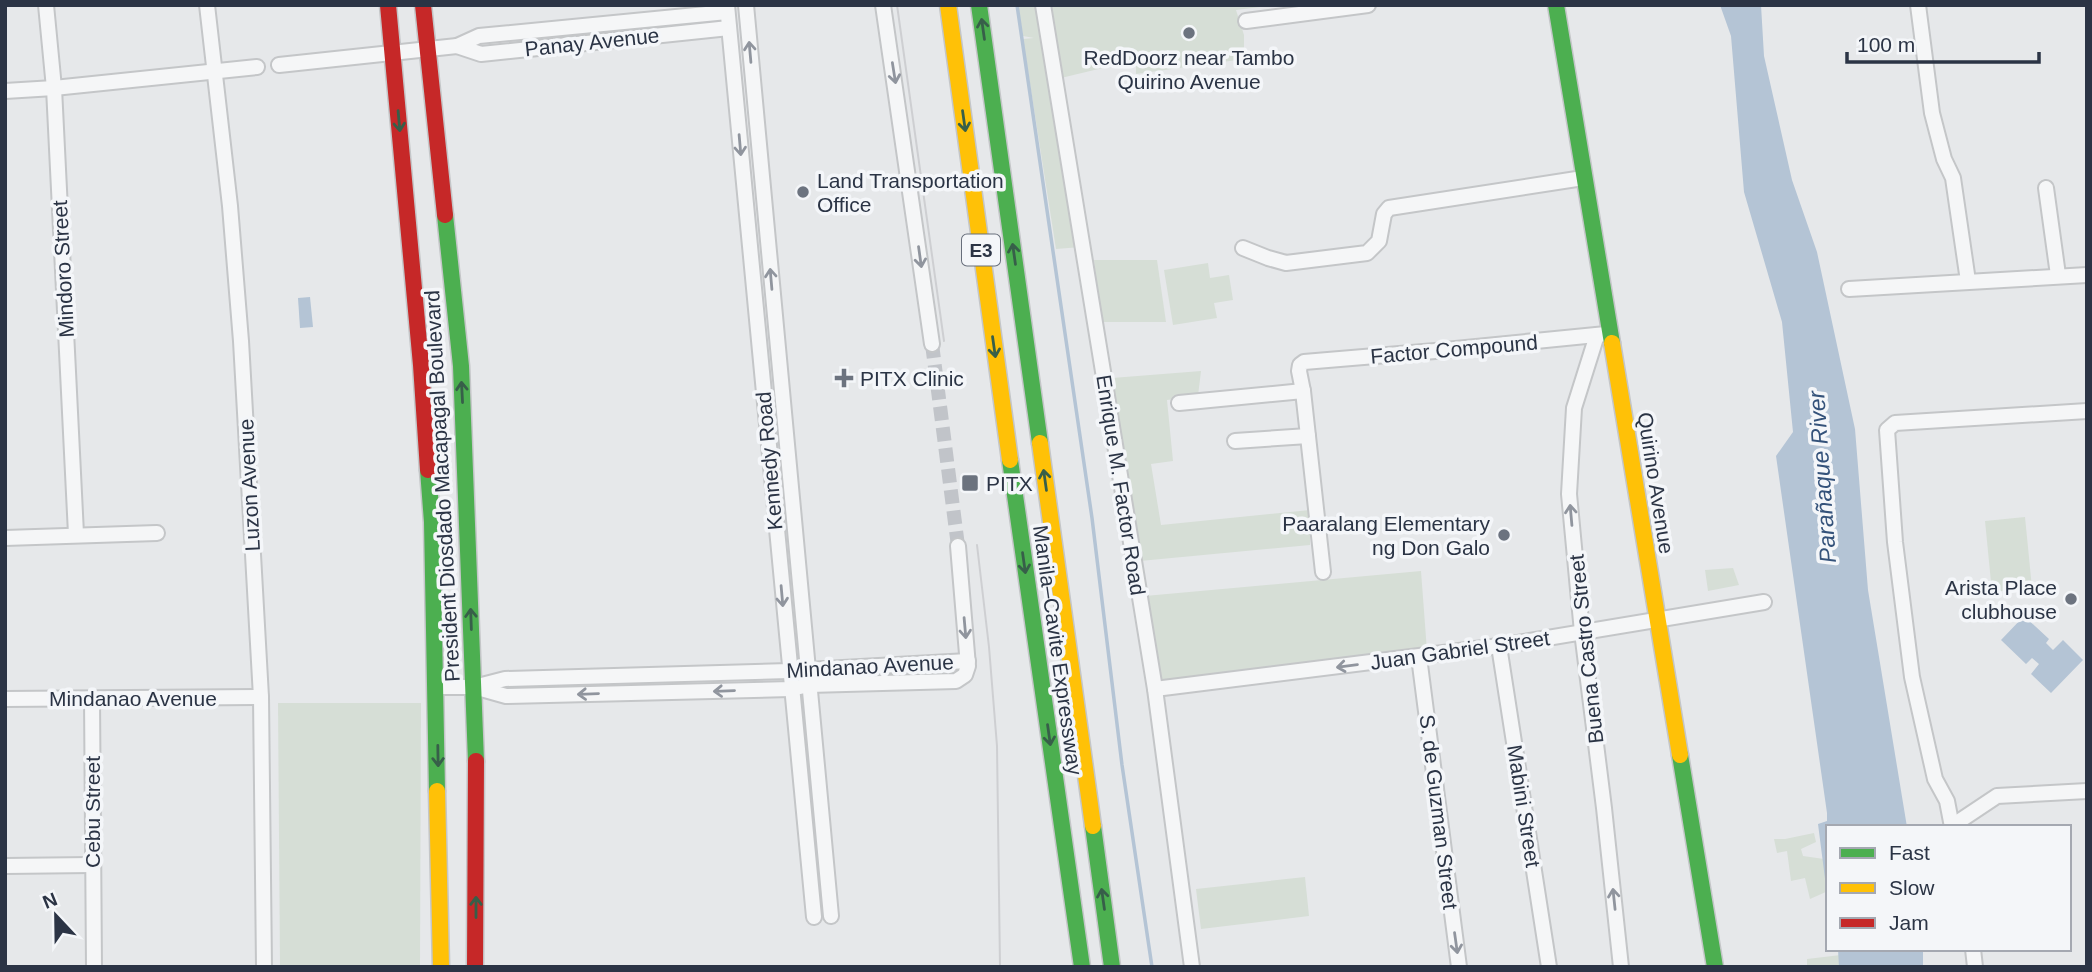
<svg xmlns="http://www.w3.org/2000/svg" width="2092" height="972" font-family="Helvetica,sans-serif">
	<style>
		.green { fill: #d6ded6 }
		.water { fill: #b4c4d5 }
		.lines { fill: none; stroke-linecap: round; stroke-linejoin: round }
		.stream { stroke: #b4c4d5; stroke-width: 3.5 }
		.street-tunnel { stroke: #c1c4c9; stroke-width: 14; stroke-dasharray: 14 7; stroke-linecap: butt }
		.street-casing { stroke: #c4c6c8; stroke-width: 18 }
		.fast-casing { stroke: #c4c6c8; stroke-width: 19 }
		.slow-casing { stroke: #c4c6c8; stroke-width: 19 }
		.jam-casing { stroke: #c4c6c8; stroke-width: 19 }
		.street { stroke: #f5f6f7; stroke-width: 14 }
		.fast { stroke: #4caf50; stroke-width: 16 }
		.slow { stroke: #ffc107; stroke-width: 16 }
		.jam { stroke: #c62828; stroke-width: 16 }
		.tram { stroke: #cecfd2; stroke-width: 2 }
		.oneway { stroke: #375f49 }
		.oneway2 { stroke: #90959e }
		.poi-dot { fill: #6c737f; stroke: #f4f6f9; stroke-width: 2.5 }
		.labels { text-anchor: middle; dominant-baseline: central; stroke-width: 7; stroke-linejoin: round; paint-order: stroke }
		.shield { fill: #f4f6f9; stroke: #676e7b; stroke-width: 2 }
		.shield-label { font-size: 19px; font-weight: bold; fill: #2b3445 }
		.street-label { font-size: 21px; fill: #2b3445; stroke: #f4f6f9 }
		.poi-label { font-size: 21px; fill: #2b3445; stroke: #f4f6f9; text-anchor: start }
		.water-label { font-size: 23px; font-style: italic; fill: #34527a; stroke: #f4f6f9 }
	</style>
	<rect width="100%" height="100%" fill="#e6e8ea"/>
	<g class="green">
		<polygon points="1018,5 1035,5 1040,39 1044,39 1081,247 1056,249 1023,39 1034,38 1023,36"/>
		<polygon points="1051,5 1275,5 1236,10 1244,35 1244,59 1136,74 1136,60 1061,78"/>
		<polygon points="1094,260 1157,260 1166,322 1101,322"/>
		<polygon points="1208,263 1210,278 1229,275 1233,300 1214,303 1217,318 1173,325 1164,270"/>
		<polygon points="1201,371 1198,396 1167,400 1173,461 1151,464 1161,525 1310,510 1310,545 1140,561 1112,378"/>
		<polygon points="2025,517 2032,588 1992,592 1985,521"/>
		<polygon points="1733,568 1739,585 1708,591 1705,570"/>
		<polygon points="1421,571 1427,651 1159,682 1145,596"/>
		<polygon points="278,703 421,703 420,967 280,967"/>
		<polygon points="1814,833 1816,842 1801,849 1803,856 1824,859 1828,891 1810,899 1805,878 1791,881 1787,851 1777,853 1774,839 1785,839"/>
		<polygon points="1305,877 1309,916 1201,929 1196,889"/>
		<polygon points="1849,954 1848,967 1807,967 1807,959"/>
	</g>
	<g class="water">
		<polygon points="1720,5 1761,5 1764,56 1792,180 1817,252 1855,429 1868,590 1907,827 1828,827 1828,902 1818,824 1827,821 1827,813 1776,456 1793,432 1782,322 1744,192 1731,36"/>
		<polygon points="310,297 313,327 300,328 298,298"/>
		<polygon points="2024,616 2049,639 2046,643 2053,650 2063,640 2083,660 2051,693 2031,674 2039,664 2032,658 2026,664 2001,640"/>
		<polygon points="1838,949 1923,949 1923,967 1839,967"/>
	</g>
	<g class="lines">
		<polyline class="stream" points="1017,5 1092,518 1122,765 1152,967"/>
		<polyline class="street-tunnel" points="932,344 958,546"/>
		<g class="street-casing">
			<g id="street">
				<polyline points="46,5 54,88 76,534"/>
				<polyline points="207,5 230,206 241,341 261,697 264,967"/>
				<polyline points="727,5 814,917"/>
				<polyline points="746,5 831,916"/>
				<polyline points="883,5 932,344"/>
				<polyline points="1043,5 1155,689 1192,967"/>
				<polyline points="1918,5 1932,113 1944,159 1953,178 1968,281"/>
				<polyline points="1246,21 1368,5"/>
				<polyline points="457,46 481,54 729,28"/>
				<polyline points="279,65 457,46 479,36 727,12"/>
				<polyline points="5,91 54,88 257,67"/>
				<polyline points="2046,188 2058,275"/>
				<polyline points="1243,248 1268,258 1286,263 1367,253 1379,241 1384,214 1389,208 1583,178"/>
				<polyline points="1849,289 2087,275"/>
				<polyline points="1597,335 1574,408 1569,494 1582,632 1604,808 1621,967"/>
				<polyline points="1179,403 1303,391"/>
				<polyline points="1235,441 1308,436"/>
				<polyline points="5,538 157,533"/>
				<polyline points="1323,572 1303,391 1299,371 1300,365 1304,362 1435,351 1606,334"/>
				<polyline points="1499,646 1549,967"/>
				<polyline points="1419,657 1459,967"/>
				<polyline points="437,687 474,687 505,679 789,671 968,661"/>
				<polyline points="474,687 506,696 791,689 809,685 956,681 965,675 968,666 958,546"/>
				<polyline points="1155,689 1499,646 1764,602"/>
				<polyline points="92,698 94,967"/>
				<polyline points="5,699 261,697"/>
				<polyline points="1952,826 1997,796 2087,791"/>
				<polyline points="1952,827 1947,801 1935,779 1912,677 1895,542 1887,430 1895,423 2087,411"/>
				<polyline points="5,866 92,865"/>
				<polyline points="1973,949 1975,967"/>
			</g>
		</g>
		<g class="fast-casing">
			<g id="fast">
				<polyline points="979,5 1040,443"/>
				<polyline points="1556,5 1612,343"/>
				<polyline points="445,215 461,366 476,761"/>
				<polyline points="1010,460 1082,967"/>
				<polyline points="428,470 432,522 437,791"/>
				<polyline points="1680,755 1715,967"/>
				<polyline points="1093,826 1112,967"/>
			</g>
		</g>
		<g class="slow-casing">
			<g id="slow">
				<polyline points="948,5 1010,460"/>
				<polyline points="1612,343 1680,755"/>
				<polyline points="1040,443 1093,826"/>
				<polyline points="437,791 441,967"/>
			</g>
		</g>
		<g class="jam-casing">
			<g id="jam">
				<polyline points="388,5 421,365 428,470"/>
				<polyline points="423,5 445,215"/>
				<polyline points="475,967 476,761"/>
			</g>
		</g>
		<use href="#street" class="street"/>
		<use href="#fast" class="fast"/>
		<use href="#slow" class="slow"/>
		<use href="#jam" class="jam"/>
		<g class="tram">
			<polyline points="897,5 944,341"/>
			<polyline points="977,545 989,647 997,746 1000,967"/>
		</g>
	</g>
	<defs><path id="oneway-shaft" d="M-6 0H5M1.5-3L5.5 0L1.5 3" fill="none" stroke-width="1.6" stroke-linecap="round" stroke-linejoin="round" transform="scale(1.75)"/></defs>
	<g class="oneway">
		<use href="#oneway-shaft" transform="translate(983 29) rotate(-98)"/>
		<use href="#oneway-shaft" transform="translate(399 121) rotate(85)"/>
		<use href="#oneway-shaft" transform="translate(964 121) rotate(82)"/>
		<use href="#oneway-shaft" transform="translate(1014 254) rotate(-98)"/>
		<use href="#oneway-shaft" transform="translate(994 347) rotate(82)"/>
		<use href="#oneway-shaft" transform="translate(462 392) rotate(-93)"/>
		<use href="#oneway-shaft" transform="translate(1045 480) rotate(-98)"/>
		<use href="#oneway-shaft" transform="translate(1024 563) rotate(82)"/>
		<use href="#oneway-shaft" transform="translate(471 619) rotate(-92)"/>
		<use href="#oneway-shaft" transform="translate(1049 735) rotate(82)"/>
		<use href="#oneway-shaft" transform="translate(438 756) rotate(89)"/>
		<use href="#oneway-shaft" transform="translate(1103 899) rotate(-98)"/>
		<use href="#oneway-shaft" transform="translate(476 907) rotate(-90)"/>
	</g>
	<g class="oneway2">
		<use href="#oneway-shaft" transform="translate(750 52) rotate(-95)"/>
		<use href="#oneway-shaft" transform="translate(894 73) rotate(81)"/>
		<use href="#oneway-shaft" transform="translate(740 145) rotate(85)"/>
		<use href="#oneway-shaft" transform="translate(920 257) rotate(82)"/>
		<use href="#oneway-shaft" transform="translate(771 279) rotate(-95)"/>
		<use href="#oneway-shaft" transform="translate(1571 515) rotate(-95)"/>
		<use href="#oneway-shaft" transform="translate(782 596) rotate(85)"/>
		<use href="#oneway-shaft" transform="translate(965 628) rotate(85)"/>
		<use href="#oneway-shaft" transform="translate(1347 666) rotate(173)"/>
		<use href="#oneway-shaft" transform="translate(724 691) rotate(178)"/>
		<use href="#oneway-shaft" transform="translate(588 694) rotate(178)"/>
		<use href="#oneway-shaft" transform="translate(1614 899) rotate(-96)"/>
		<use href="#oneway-shaft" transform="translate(1456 943) rotate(82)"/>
	</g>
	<g class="poi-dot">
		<circle cx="1189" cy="33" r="7"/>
		<circle cx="803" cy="192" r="7"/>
		<path d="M840.5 367.5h7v7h7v7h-7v7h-7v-7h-7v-7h7z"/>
		<rect x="961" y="474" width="18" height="18" rx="3.5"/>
		<circle cx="1504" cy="535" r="7"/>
		<circle cx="2071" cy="599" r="7"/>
	</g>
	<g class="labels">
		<rect class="shield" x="962" y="234.5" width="38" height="31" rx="5"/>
		<g class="shield-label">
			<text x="981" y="250">E3</text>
		</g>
		<g class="street-label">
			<text transform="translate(592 42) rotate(-6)">Panay Avenue</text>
			<text transform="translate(63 269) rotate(-93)">Mindoro Street</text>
			<text transform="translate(1454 349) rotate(-5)">Factor Compound</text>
			<text transform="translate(769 461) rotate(-95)">Kennedy Road</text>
			<text transform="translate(1656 483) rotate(81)">Quirino Avenue</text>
			<text transform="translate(249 485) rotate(-93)">Luzon Avenue</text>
			<text transform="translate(1121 485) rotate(81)">Enrique M. Factor Road</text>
			<text transform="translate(442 486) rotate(-93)">President Diosdado Macapagal Boulevard</text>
			<text transform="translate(1586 649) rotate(-96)">Buena Castro Street</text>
			<text transform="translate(1058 650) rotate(82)">Manila–Cavite Expressway</text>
			<text transform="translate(1460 650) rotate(-8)">Juan Gabriel Street</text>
			<text transform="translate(870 666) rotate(-3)">Mindanao Avenue</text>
			<text x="133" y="698">Mindanao Avenue</text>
			<text transform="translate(1524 806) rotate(81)">Mabini Street</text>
			<text transform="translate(92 812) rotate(-90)">Cebu Street</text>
			<text transform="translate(1439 812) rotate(83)">S. de Guzman Street</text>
		</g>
		<g class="poi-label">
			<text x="1189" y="57" text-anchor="middle">RedDoorz near Tambo<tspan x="1189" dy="24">Quirino Avenue</tspan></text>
			<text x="817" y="180">Land Transportation<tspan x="817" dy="24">Office</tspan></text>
			<text x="860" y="378">PITX Clinic</text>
			<text x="986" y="483">PITX</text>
			<text x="1490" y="523" text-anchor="end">Paaralang Elementary<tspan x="1490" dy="24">ng Don Galo</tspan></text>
			<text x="2057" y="587" text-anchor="end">Arista Place<tspan x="2057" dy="24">clubhouse</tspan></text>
		</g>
		<g class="water-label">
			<text transform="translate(1822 477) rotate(-94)">Parañaque River</text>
		</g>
	</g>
	<rect width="2092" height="972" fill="none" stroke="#2b3445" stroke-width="14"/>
	<rect x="1826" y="825" width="245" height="126" fill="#f4f6f9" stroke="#a4a8b1" stroke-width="2"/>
	<rect x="1840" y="848" width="35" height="10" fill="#4caf50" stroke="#a4a8b1" stroke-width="2"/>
	<text x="1889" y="860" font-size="21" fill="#2b3445">Fast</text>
	<rect x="1840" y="883" width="35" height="10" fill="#ffc107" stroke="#a4a8b1" stroke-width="2"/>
	<text x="1889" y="895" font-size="21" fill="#2b3445">Slow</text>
	<rect x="1840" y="918" width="35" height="10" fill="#c62828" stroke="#a4a8b1" stroke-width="2"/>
	<text x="1889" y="930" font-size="21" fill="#2b3445">Jam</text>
	<g transform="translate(56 916) rotate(338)" stroke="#f4f6f9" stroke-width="5" paint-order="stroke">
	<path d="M0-5L12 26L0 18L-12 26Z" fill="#2b3445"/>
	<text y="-10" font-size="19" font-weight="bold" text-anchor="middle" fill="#2b3445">N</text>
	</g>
	<path d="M1847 52v10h192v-10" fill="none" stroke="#2b3445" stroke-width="3.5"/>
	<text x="1857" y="52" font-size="21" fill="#2b3445" stroke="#f4f6f9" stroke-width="5" paint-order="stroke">100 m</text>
</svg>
